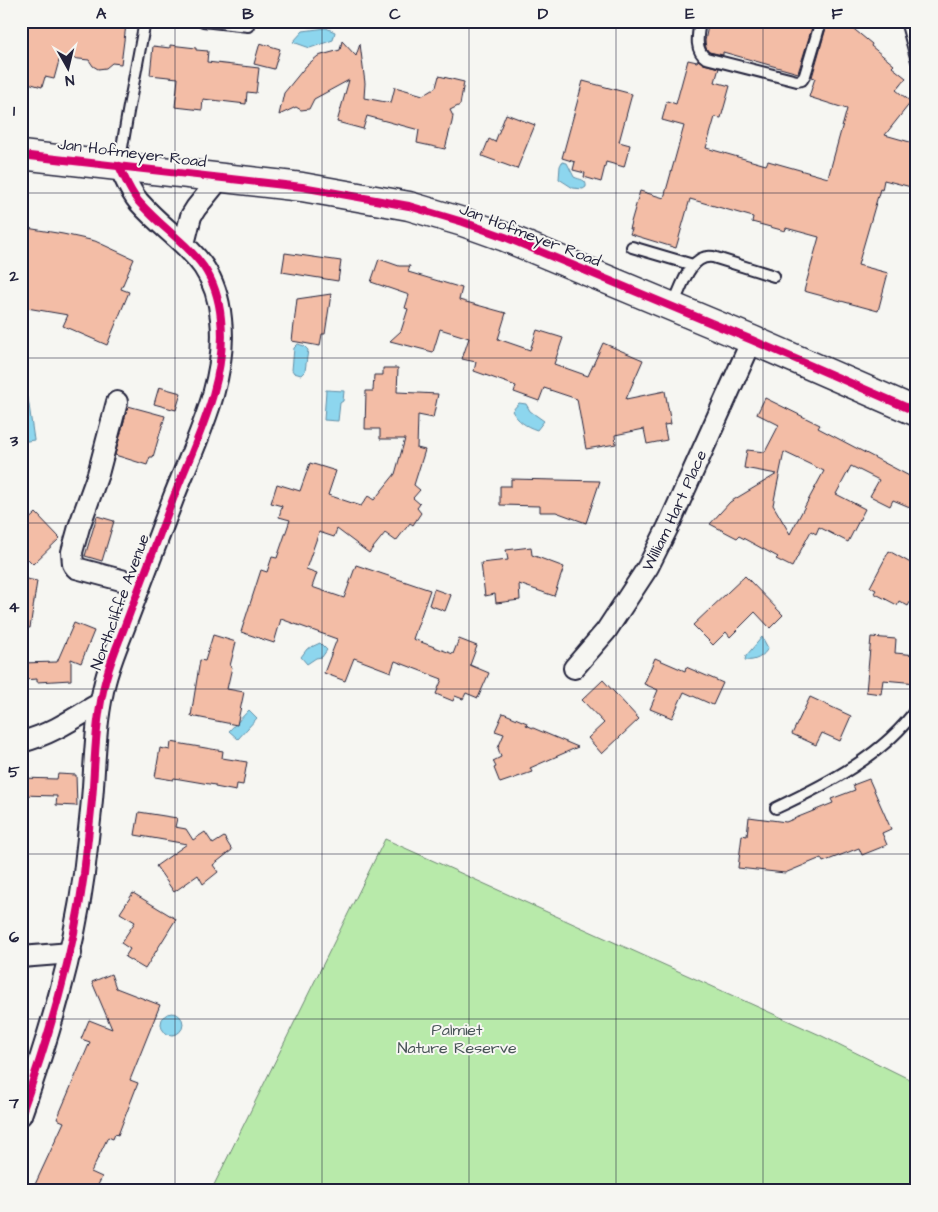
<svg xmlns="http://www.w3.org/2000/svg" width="938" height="1212" font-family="'Architects Daughter',sans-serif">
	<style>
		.green { fill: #b8eaaa; stroke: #6d8672 }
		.water { fill: #8dd6ee; stroke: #628ea6 }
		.building { fill: #f3bda6; stroke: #22223b; fill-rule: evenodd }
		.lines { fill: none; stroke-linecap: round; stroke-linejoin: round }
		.lane-casing { stroke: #22223b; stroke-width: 14 }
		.street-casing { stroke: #22223b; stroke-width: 24 }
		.secondary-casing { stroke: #22223b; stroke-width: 31 }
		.lane { stroke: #f6f6f2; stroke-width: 10 }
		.street { stroke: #f6f6f2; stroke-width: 20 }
		.secondary { stroke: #f6f6f2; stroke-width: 28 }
		.cycleway-casing { stroke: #f6f6f2; stroke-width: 11 }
		.cycleway { stroke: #d6006c; stroke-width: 8 }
		.grid { fill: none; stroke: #22223b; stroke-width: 1; stroke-opacity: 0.55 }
		.labels { text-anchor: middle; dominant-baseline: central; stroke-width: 4; stroke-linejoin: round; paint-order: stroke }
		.street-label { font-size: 16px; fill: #22223b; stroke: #f6f6f2 }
		.park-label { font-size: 16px; fill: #485457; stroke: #f6f6f2 }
		.neatline { fill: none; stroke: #22223b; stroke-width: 2 }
		.grid-label { font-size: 16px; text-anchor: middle; font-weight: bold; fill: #22223b }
	</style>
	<rect width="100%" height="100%" fill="#f6f6f2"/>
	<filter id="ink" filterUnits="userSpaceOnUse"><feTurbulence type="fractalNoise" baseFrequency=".02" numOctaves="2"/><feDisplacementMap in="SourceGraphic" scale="10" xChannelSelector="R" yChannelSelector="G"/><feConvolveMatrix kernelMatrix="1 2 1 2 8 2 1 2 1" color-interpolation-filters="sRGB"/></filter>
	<g filter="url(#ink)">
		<polygon class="green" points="385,839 820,1035 917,1083 917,1191 211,1191"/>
		<g class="water">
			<polygon points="326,28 335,32 333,40 310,48 293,42 303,31"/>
			<path d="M562,162L567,163L574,177C580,180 587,179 586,187L583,189L573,188L559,179L560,166Z"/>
			<polygon points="298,344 304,346 308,350 305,371 301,375 294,373 292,370 294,348"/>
			<polygon points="326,390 344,391 343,401 340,403 338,421 324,420"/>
			<polygon points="28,398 34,440 21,442 21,399"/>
			<path d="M519,403L526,404L530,411L544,421L537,430C525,426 518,421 512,411Z"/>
			<path d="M762,637L768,648C764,656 755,662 745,660L746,656Z"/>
			<polygon points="320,643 327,650 322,657 316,658 307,664 301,657 307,649"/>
			<polygon points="249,710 257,718 238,739 229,731"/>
			<circle cx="172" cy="1024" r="11"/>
		</g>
		<g class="building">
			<polygon points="21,21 93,21 126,25 121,64 112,63 106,68 98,69 93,66 89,60 60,57 54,79 45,77 42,87 21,81"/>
			<polygon points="709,21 814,21 798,73 723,52 723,55 709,52 706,48 705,41"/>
			<polygon points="828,21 844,21 872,44 871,46 894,65 892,67 906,78 896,90 911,102 885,135 917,144 917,180 915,188 884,180 882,190 880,189 858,265 888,273 878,311 804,291 819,237 786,228 785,231 752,222 753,217 690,199 676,248 630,234 632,229 629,229 640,191 664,198 684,126 662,120 667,101 676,104 688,60 697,62 698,60 704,64 719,68 715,82 730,86 721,118 715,117 706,148 766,165 768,161 828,178 847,109 809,97 815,78 812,77"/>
			<polygon points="342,41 356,56 360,44 365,83 364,98 391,103 395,87 423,95 436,87 439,76 464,82 460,105 450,110 453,116 452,122 445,149 417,143 419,130 367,116 363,129 337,122 349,80 314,99 309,109 301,110 296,107 279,115 284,93 306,66 318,56 340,50"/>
			<polygon points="260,43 280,49 274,69 254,64"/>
			<polygon points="170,45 196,48 196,50 208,51 207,62 259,68 256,93 247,92 246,104 203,99 202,110 175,107 178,78 150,75 153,46 170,48"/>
			<polygon points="583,81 632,94 619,142 630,145 624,167 606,162 601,182 584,177 585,173 573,170 575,162 562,158"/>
			<polygon points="506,114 535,125 517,169 482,156 489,139 495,142"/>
			<polygon points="21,227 63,234 95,241 134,259 121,289 129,292 107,345 63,326 68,315 21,307"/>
			<polygon points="285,253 341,261 338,281 282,272"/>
			<polygon points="379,259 399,266 410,266 408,272 462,288 459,300 506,313 498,339 530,350 537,330 563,338 554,364 588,376 603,343 643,360 626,399 665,391 671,424 664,425 667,440 647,444 644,429 615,435 616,444 586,449 577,399 544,388 539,401 514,392 516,386 474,371 476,362 462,359 469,338 440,329 433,352 390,341 401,331 408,309 405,308 409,295 371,282"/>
			<polygon points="331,294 325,334 322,334 320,346 292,341 297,299"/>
			<polygon points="383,368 398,368 397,392 438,394 433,418 418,415 417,448 425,450 414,485 420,490 413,498 420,504 417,508 421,513 413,525 410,523 396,541 385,533 369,553 337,529 334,537 319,532 306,569 317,573 312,587 344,598 356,565 430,590 413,639 453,654 459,639 477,646 470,665 489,673 478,698 466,693 463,699 455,696 453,701 436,694 442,679 395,661 391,672 354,658 345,681 324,673 337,639 281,619 274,643 241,632 261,570 267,572 272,557 277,558 290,520 279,517 282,506 271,503 277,484 300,491 310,463 336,471 328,495 361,506 368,496 374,500 395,474 405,439 380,439 380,429 365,429 366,391 373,391 374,375 383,375"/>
			<polygon points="159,387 181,393 176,410 154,404"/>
			<path d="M765,398L820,425L818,428L917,480V510L893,500L890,506L870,496L879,480L851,466L836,494L865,509L848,542L819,527L816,534L811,531L792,567L776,559L778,557L739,536L737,538L710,524L730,502L777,474L744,468L747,450L765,452L779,425L757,414ZM784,452L824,471L790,534L773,505Z"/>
			<polygon points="128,406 165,416 153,457 150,457 147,465 115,455"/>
			<polygon points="511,479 600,481 586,523 556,512 540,512 540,506 500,505 500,486 511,486"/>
			<polygon points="36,513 60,538 33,564 21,552 21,527"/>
			<polygon points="97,516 114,521 102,561 85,556"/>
			<polygon points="531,547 532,555 564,567 554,596 519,584 520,600 496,603 495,594 485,596 481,563 508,560 506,550"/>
			<polygon points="889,551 916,566 912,574 917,577 917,590 908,606 899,601 897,605 874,593 876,590 870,587"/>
			<polygon points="745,576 783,615 770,628 755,612 730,637 726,632 713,645 693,625"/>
			<polygon points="21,578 37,581 30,628 21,627"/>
			<polygon points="434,589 451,595 445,611 429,605"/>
			<polygon points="74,623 94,631 81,663 71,659 71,680 37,682 37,679 22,680 22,663 57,662"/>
			<polygon points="213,635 236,642 230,666 232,667 227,689 244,692 237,725 191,716 200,660 205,661"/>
			<polygon points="871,637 896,639 895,653 917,655 917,683 883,680 881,694 866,692"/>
			<polygon points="655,658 685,671 686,667 723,683 713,705 684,692 672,718 650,709 658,690 644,684"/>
			<polygon points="603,680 639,719 602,754 588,738 604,723 582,700"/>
			<polygon points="810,697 851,716 840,741 822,733 816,745 792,734"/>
			<polygon points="503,713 527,723 526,725 578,747 530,768 532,772 500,783 494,768 496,767 493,761 501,757 498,748 504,734 495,731"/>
			<polygon points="171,742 223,751 222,758 247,762 243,785 237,784 236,791 215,787 215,785 174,778 173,780 155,777 160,748 170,750"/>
			<polygon points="58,774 76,775 77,806 56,805 57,796 21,795 21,778 57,779"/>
			<polygon points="869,779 891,829 882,833 887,845 862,855 859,848 823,862 821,858 785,873 738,868 742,835 747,836 749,817 786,822 833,803 831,799 855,790 853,785"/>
			<polygon points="139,812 177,818 175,827 186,829 193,840 205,832 213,844 224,837 232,850 213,865 218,872 203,884 198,875 174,892 156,866 187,844 135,835"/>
			<polygon points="133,893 176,919 145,969 125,957 130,949 121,943 135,922 120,913"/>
			<polygon points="111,974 116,988 160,1005 130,1080 138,1083 118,1135 115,1134 113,1139 108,1137 91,1172 102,1177 95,1191 32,1191 64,1122 57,1119 90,1042 81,1039 89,1020 112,1029 92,982"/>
		</g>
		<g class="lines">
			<g class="lane-casing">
				<g id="lane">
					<polyline points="203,21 248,26"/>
					<path d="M700,21C698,34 694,50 706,58L797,81L802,80L805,75L821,21"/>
					<polyline points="906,21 917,61"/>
					<polyline points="119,165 128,112 145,21"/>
					<polyline points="632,247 693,265"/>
					<path d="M673,305C681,289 690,253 713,257L774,276"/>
					<path d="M776,808C825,785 885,755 917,708"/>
				</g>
			</g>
			<g class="street-casing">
				<g id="street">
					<polyline points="184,244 191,216 196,208 221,177"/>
					<polyline points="117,402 98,474 79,527 72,552 73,564 76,568 140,585"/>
					<path id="s1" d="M574,668L606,631L648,567L668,527L752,340"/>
					<path d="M21,742C50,735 75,718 100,703"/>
					<polyline points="21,957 71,953"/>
					<path d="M21,1115C49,1036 73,957 84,874C87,845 91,816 93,787C95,755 96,723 103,691C107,669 116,649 124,628C140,585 157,542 173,499C195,442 228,382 221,319C215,255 176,244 139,202C130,192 125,178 119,166"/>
				</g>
			</g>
			<g class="secondary-casing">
				<polyline id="secondary" points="21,155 302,187 409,206 463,222 505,237 752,340 917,412"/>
			</g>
			<use href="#lane" class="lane"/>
			<use href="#street" class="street"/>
			<use href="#secondary" class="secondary"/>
			<g class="cycleway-casing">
				<g id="cycleway">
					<polyline points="21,155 302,187 409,206 463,222 505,237 752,340 917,412"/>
					<path d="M21,1115C49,1036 73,957 84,874C87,845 91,816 93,787C95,755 96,723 103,691C107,669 116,649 124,628C140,585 157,542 173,499C195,442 228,382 221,319C215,255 176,244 139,202C130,192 125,178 119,166"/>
				</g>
			</g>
			<use href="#cycleway" class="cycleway"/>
		</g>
	</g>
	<path class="grid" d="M175,21V1191M322,21V1191M469,21V1191M616,21V1191M763,21V1191M21,193H917M21,358H917M21,523H917M21,689H917M21,854H917M21,1019H917"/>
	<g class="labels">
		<g class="street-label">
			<text transform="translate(132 153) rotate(7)">Jan Hofmeyer Road</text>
			<text transform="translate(530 235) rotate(21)">Jan Hofmeyer Road</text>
			<text stroke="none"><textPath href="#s1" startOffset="188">William Hart Place</textPath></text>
			<text transform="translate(120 602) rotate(-70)">Northcliffe Avenue</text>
		</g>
		<g class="park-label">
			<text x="457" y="1030">Palmiet<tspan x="457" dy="18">Nature Reserve</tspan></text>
		</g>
	</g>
	<rect width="938" height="1212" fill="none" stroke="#f6f6f2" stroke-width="55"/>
	<g transform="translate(68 68) rotate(172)" stroke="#f6f6f2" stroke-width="4" paint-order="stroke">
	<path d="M0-4L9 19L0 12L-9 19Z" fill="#22223b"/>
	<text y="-8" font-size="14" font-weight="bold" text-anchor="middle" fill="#22223b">N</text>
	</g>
	<rect x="28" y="28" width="882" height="1156" class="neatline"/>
	<g class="grid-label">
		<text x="101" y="19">A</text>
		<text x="248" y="19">B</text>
		<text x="395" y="19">C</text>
		<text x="543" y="19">D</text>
		<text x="690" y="19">E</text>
		<text x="837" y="19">F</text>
		<text x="14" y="116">1</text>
		<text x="14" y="281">2</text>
		<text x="14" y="446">3</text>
		<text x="14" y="612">4</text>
		<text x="14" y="777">5</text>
		<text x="14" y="942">6</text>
		<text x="14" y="1108">7</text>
	</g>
</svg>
